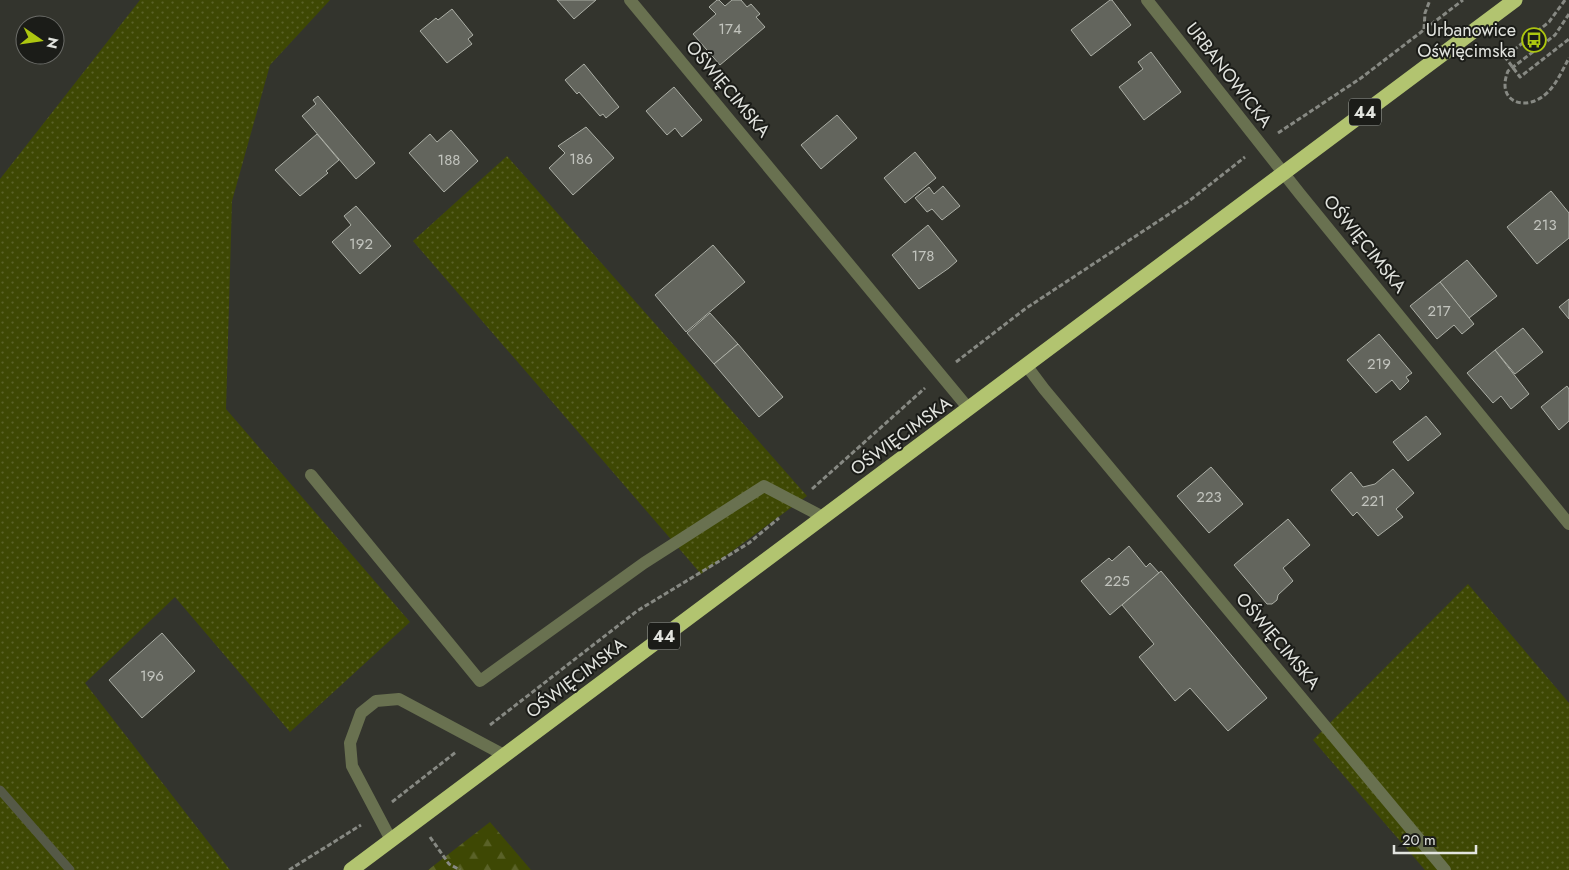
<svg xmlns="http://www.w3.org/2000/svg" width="1569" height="870" font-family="Jost,sans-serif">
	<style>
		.grass { fill: url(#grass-dots) }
		.forest { fill: url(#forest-firs) }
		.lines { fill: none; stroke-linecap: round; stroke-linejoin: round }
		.stream { stroke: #555946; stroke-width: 9 }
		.building { fill: #63655d; stroke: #acafa6 }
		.path { stroke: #878983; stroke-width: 3; stroke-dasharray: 5 2.5; stroke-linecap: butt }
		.minor { stroke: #697150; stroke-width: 12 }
		.highway { stroke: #b2c470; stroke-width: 15 }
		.labels { text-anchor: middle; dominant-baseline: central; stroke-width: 4; stroke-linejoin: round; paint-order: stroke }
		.number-label { font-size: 15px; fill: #c2c4be }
		.shield { fill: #1b1c18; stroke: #a6a8a3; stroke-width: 1 }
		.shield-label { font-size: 16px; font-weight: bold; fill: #e2e4df }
		.poi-label { font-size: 18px; fill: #e2e4df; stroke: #1b1c18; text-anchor: end }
		.street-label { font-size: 18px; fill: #e2e4df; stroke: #1b1c18 }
	</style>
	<defs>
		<pattern id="grass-dots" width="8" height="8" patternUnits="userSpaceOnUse" patternTransform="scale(1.25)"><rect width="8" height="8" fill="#3e4804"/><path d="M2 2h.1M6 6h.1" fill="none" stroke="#5a6228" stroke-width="1.8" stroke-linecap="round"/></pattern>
		<pattern id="forest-firs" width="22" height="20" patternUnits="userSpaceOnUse" patternTransform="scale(1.25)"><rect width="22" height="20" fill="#3e4804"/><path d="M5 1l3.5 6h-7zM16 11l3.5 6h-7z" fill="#5a6228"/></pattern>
	</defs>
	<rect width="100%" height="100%" fill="#33342d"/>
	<g class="grass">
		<polygon points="140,0 330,0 270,65 232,201 226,409 410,622 290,732 175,597 85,683 230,870 0,870 0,179"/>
		<polygon points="507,156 807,496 701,574 413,241"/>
		<polygon points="1468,584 1569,703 1569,870 1425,870 1313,740"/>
	</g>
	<polygon class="forest" points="490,822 531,870 428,870"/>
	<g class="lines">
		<polyline class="stream" points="0,790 70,870"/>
	</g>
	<g class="building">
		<polygon points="557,0 596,0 574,19"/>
		<polygon points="717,0 719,0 725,6 732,0 741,0 747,7 751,4 760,14 756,17 765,27 720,65 693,34 716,14 709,7"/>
		<polygon points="1110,0 1112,0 1131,25 1091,56 1071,30"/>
		<polygon points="452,9 473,35 468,39 472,44 447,63 420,31 436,18 438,20"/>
		<polygon points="1151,52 1181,92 1144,120 1119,87 1143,69 1138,62"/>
		<polygon points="584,64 619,107 606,118 603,114 600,116 579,92 577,94 565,80"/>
		<polygon points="674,87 702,120 682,137 675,128 667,135 646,111"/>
		<polygon points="318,96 375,163 356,179 302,116 316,104 313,100"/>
		<polygon points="837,115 857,138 821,169 801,145"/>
		<polygon points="586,127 614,158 573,195 549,168 565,153 558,146"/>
		<polygon points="451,130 478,161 444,192 409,153 430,134 437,142"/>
		<polygon points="317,134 339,160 326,171 328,173 300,196 275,170"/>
		<polygon points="915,152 936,178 905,203 884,178"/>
		<polygon points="943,186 960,206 942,220 932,209 927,212 915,198 929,187 934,194"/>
		<polygon points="1551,191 1569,213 1569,238 1537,264 1507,227"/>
		<polygon points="356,206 391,246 360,274 332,242 351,225 344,216"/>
		<polygon points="928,225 957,261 949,268 919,289 892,255"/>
		<polygon points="713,245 745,282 686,332 655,295"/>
		<polygon points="1467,260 1497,296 1469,318 1440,282"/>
		<polygon points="1440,282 1474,324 1462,334 1454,325 1437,339 1410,306"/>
		<polygon points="1569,299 1569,319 1559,307"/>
		<polygon points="710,313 738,344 714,364 687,333"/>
		<polygon points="1523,328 1543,352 1515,374 1495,350"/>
		<polygon points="1379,334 1412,373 1406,377 1409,381 1400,390 1392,380 1376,393 1347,360"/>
		<polygon points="738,344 783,397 759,417 714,364"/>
		<polygon points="1495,350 1529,394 1511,409 1501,396 1493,403 1467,373"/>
		<polygon points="1567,386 1569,389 1569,421 1559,430 1541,407"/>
		<polygon points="1426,416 1441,434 1408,461 1393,442"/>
		<polygon points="1211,467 1243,504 1209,533 1177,496"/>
		<polygon points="1393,469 1414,493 1396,509 1403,517 1378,536 1357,512 1353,516 1331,490 1351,472 1363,487 1375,484"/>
		<polygon points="1288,519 1310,545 1283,568 1293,581 1278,595 1277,600 1272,604 1267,604 1234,565"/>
		<polygon points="1129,546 1146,567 1150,563 1159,573 1110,615 1081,581 1109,558 1112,561"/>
		<polygon points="1161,571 1267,698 1228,731 1190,688 1175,701 1139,657 1154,644 1122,605"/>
		<polygon points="162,633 195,671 142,718 109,680"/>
	</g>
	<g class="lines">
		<g class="path">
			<polyline points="1565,0 1549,22 1505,57 1520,77 1569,39"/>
			<path d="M1569,14L1555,35L1508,71C1495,103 1527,113 1548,92C1557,83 1563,69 1569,58"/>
			<polyline points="1424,29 1425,13 1430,0"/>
			<polyline points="1278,133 1361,78 1463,0"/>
			<polyline points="956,362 1025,309 1189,201 1245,157"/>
			<polyline points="812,489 925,388"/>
			<polyline points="490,725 637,611 749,543 779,518"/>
			<polyline points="392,802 456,752"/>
			<polyline points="430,837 449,864 460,870"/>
			<polyline points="289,870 361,825"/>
		</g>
		<g class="minor">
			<polyline points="630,0 969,409"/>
			<polyline points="1147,0 1300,194 1569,524"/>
			<polyline points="1026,365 1044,389 1445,870"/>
			<polyline points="311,475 480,681 644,563 764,486 823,517"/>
			<polyline points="391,840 352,766 350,743 361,713 376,701 399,699 504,755"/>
		</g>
		<polyline class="highway" points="351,870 1515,0"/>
	</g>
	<defs>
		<g id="bus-ring" transform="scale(1.25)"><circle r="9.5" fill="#1b1c18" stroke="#adc610" stroke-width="1.5"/><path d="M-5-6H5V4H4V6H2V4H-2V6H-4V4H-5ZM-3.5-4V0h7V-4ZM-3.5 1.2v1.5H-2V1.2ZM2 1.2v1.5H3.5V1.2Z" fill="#adc610"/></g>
	</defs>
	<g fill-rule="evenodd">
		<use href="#bus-ring" x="1534" y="40"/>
	</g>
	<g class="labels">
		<g class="number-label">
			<text x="730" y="29">174</text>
			<text x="581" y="159">186</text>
			<text x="449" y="160">188</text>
			<text x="1545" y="225">213</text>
			<text x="361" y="244">192</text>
			<text x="923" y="256">178</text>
			<text x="1439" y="311">217</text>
			<text x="1379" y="364">219</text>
			<text x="1209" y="497">223</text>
			<text x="1373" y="501">221</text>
			<text x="1117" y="581">225</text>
			<text x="152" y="676">196</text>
		</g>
		<g class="shield">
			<rect x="1349" y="98.5" width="32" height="27" rx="4"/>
			<rect x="648" y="622.5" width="32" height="27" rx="4"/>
		</g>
		<g class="shield-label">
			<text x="1365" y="112">44</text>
			<text x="664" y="636">44</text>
		</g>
		<g class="poi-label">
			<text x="1516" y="30">Urbanowice<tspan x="1516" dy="21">Oświęcimska</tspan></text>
		</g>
		<g class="street-label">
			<text transform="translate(1229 75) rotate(52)">URBANOWICKA</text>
			<text transform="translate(728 89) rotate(50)">OŚWIĘCIMSKA</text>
			<text transform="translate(1365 244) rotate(51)">OŚWIĘCIMSKA</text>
			<text transform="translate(901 436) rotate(-36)">OŚWIĘCIMSKA</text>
			<text transform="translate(1278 641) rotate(50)">OŚWIĘCIMSKA</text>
			<text transform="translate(576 678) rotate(-37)">OŚWIĘCIMSKA</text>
		</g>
	</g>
	<g transform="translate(40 40) rotate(103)"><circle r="24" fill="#1b1c18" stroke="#6b6c68"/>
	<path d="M0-4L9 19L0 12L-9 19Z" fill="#adc610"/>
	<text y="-8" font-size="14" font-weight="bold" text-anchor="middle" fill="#e2e4df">N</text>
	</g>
	<path d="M1394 845v8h82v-8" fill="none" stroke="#e2e4df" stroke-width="2.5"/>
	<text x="1402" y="845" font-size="15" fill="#e2e4df" stroke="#1b1c18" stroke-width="4" paint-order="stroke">20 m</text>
</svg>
